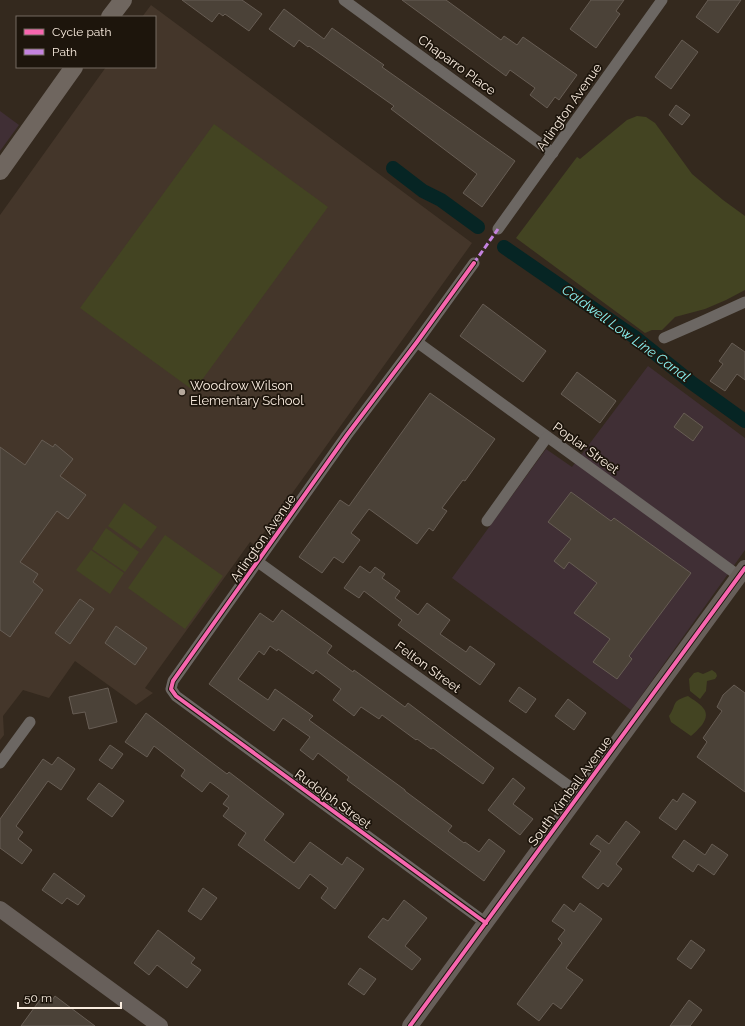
<svg xmlns="http://www.w3.org/2000/svg" width="745" height="1026" font-family="Raleway,sans-serif">
	<style>
		.commercial { fill: #402f35 }
		.education { fill: #44362a }
		.green { fill: #434422 }
		.lines { fill: none; stroke-linecap: round; stroke-linejoin: round }
		.canal { stroke: #062524; stroke-width: 14 }
		.building { fill: #4b4238; stroke: #675d54 }
		.street { stroke: #6c6763; stroke-width: 11 }
		.secondary { stroke: #675f5a; stroke-width: 16 }
		.primary { stroke: #6f665f; stroke-width: 18 }
		.quiet { stroke: #c483df; stroke-width: 3; stroke-dasharray: 6 3; stroke-linecap: butt }
		.cycleway-casing { stroke: #1d150c; stroke-width: 6 }
		.cycleway { stroke: #f766af; stroke-width: 4 }
		.poi-dot { fill: #b5a89c; stroke: #1d150c; stroke-width: 1.5 }
		.labels { text-anchor: middle; dominant-baseline: central; stroke-width: 3.5; stroke-linejoin: round; paint-order: stroke }
		.street-label { font-size: 13px; fill: #faede0; stroke: #1d150c }
		.poi-label { font-size: 13px; fill: #faede0; stroke: #1d150c; text-anchor: start }
		.water-label { font-size: 14px; font-style: italic; fill: #88efee; stroke: #1d150c }
	</style>
	<rect width="100%" height="100%" fill="#34291e"/>
	<g class="commercial">
		<polygon points="0,111 19,125 0,151"/>
		<polygon points="648,366 745,438 745,550 631,710 452,578 546,449 572,467"/>
	</g>
	<polygon class="education" points="151,5 472,243 255,545 250,542 145,688 153,693 136,705 75,661 49,698 23,690 3,716 4,735 0,740 0,215 106,67 155,67 155,17 142,17"/>
	<g class="green">
		<polygon points="637,116 646,117 655,123 692,174 723,200 745,216 745,290 726,300 705,309 675,317 662,330 652,330 645,333 516,238 577,157 580,159 627,120"/>
		<polygon points="214,124 328,207 194,391 80,308"/>
		<polygon points="124,503 157,527 141,549 108,526"/>
		<polygon points="106,528 139,552 125,572 92,549"/>
		<polygon points="165,535 223,576 185,629 128,588"/>
		<polygon points="91,550 124,573 110,594 76,570"/>
		<polygon points="712,670 716,673 717,676 715,679 707,681 706,691 700,699 690,691 689,679 694,673 698,672 703,674"/>
		<path d="M688,696C699,704 713,710 702,725C698,729 695,733 691,736L671,722L669,716C678,703 670,702 688,696Z"/>
	</g>
	<g class="lines">
		<g class="canal">
			<polyline points="393,168 423,191 441,200 478,227"/>
			<polyline points="504,247 636,338 692,383 745,421"/>
		</g>
	</g>
	<g class="building">
		<polygon points="182,0 242,0 262,14 249,31 225,14 223,16 219,13 212,22"/>
		<polygon points="402,0 446,0 501,40 504,36 517,45 523,37 577,75 559,100 555,97 547,108 530,95 535,88 510,70 506,76"/>
		<polygon points="591,0 624,0 616,11 620,14 596,48 570,29"/>
		<polygon points="708,0 741,0 718,33 696,17"/>
		<polygon points="284,9 324,39 332,28 384,65 382,67 515,161 482,207 463,193 477,174 391,109 394,106 309,46 308,47 299,40 294,47 269,29"/>
		<polygon points="682,40 698,52 671,89 655,77"/>
		<polygon points="676,105 690,115 682,125 669,115"/>
		<polygon points="483,304 546,351 523,382 460,336"/>
		<polygon points="732,343 745,352 745,380 737,374 725,391 710,381 723,364 719,361"/>
		<polygon points="577,372 616,401 600,423 561,394"/>
		<polygon points="430,393 495,439 465,481 463,480 442,508 447,511 433,531 429,528 417,544 369,509 351,533 360,540 343,563 334,557 322,573 299,557 340,500 349,506"/>
		<polygon points="684,413 703,427 693,441 674,427"/>
		<polygon points="42,440 53,447 55,444 73,459 60,476 86,495 68,519 57,511 20,562 38,574 33,582 43,590 10,637 0,630 0,447 25,465"/>
		<polygon points="571,492 611,521 614,518 691,573 629,656 632,659 617,679 593,662 610,639 574,613 597,583 569,562 564,569 554,561 571,539 548,522"/>
		<polygon points="360,566 370,573 375,567 385,574 382,578 400,591 395,598 418,615 427,603 450,620 440,634 466,652 470,646 495,664 480,685 398,625 402,620 364,591 359,598 344,588"/>
		<polygon points="80,599 94,609 70,644 55,633"/>
		<polygon points="282,610 332,646 327,653 353,672 354,670 405,707 408,703 494,768 483,784 433,748 431,749 417,739 416,740 382,715 379,719 361,707 354,716 333,700 341,689 316,670 313,674 278,649 277,651 270,646 264,655 259,651 238,679 268,700 275,689 313,716 309,720 405,790 405,791 452,826 448,831 464,843 465,842 479,852 489,839 505,851 484,881 347,780 349,777 318,753 313,760 300,750 310,737 283,718 274,731 209,684 260,613 273,622"/>
		<polygon points="116,626 147,648 135,665 105,643"/>
		<polygon points="734,685 745,693 745,792 697,757 707,742 703,738 722,711 717,707 723,695"/>
		<polygon points="519,687 536,699 526,713 509,701"/>
		<polygon points="108,688 117,722 89,729 85,712 73,714 69,697"/>
		<polygon points="568,699 586,713 574,730 555,716"/>
		<polygon points="146,713 227,774 229,772 284,814 264,840 294,863 310,842 342,865 347,857 364,869 335,909 321,898 328,888 310,874 299,889 238,845 246,833 223,816 229,808 223,804 229,796 210,782 202,792 181,776 185,770 154,746 147,757 125,742"/>
		<polygon points="110,745 123,754 112,769 99,760"/>
		<polygon points="58,757 75,769 61,790 48,781 16,826 23,832 18,839 32,850 22,864 0,848 0,819 43,759 52,765"/>
		<polygon points="513,778 525,788 513,804 533,819 520,835 488,810"/>
		<polygon points="99,783 124,801 112,817 87,799"/>
		<polygon points="683,793 696,802 676,830 659,818 673,799 677,802"/>
		<polygon points="626,821 640,832 616,864 622,869 608,887 603,883 598,889 582,877 601,851 590,844 597,835 609,844"/>
		<polygon points="684,840 705,855 712,844 728,855 714,875 698,864 693,872 672,857"/>
		<polygon points="54,873 85,896 78,905 67,898 62,904 42,890"/>
		<polygon points="203,888 217,898 201,920 188,911"/>
		<polygon points="404,900 427,918 405,946 421,959 412,970 368,937 383,918 388,921"/>
		<polygon points="580,903 602,919 566,968 583,980 561,1009 553,1003 539,1021 517,1004 562,943 558,939 565,930 552,921 564,904 574,912"/>
		<polygon points="158,930 195,958 191,963 201,970 187,988 157,965 149,975 134,963"/>
		<polygon points="691,940 705,950 691,969 677,959"/>
		<polygon points="360,968 376,979 364,995 348,984"/>
		<polygon points="55,996 95,1026 21,1026 42,997 50,1003"/>
		<polygon points="689,1000 702,1010 690,1026 670,1026"/>
	</g>
	<g class="lines">
		<g class="street">
			<polyline points="344,0 553,153"/>
			<polyline points="498,229 662,0"/>
			<polyline points="474,263 417,342 347,435 173,681 171,689 176,696 486,923"/>
			<polyline points="664,338 703,321 745,302"/>
			<polyline points="417,342 739,576"/>
			<polyline points="487,521 547,437"/>
			<polyline points="258,562 580,794"/>
			<polyline points="0,763 30,722"/>
		</g>
		<g class="secondary">
			<polyline points="0,909 160,1026"/>
			<polyline points="410,1026 745,568"/>
		</g>
		<g class="primary">
			<polyline points="110,17 123,0"/>
			<polyline points="0,171 74,67"/>
		</g>
		<polyline class="quiet" points="474,263 498,229"/>
		<g class="cycleway-casing">
			<g id="cycleway">
				<polyline points="474,263 417,342 347,435 173,681 171,689 176,696 486,923"/>
				<polyline points="410,1026 745,568"/>
			</g>
		</g>
		<use href="#cycleway" class="cycleway"/>
	</g>
	<circle class="poi-dot" cx="182" cy="392" r="4"/>
	<g class="labels">
		<g class="street-label">
			<text transform="translate(457 65) rotate(36)">Chaparro Place</text>
			<text transform="translate(569 107) rotate(-55)">Arlington Avenue</text>
			<text transform="translate(586 448) rotate(36)">Poplar Street</text>
			<text transform="translate(263 538) rotate(-55)">Arlington Avenue</text>
			<text transform="translate(428 667) rotate(36)">Felton Street</text>
			<text transform="translate(570 791) rotate(-54)">South Kimball Avenue</text>
			<text transform="translate(333 799) rotate(36)">Rudolph Street</text>
		</g>
		<g class="poi-label">
			<text x="190" y="385">Woodrow Wilson<tspan x="190" dy="15">Elementary School</tspan></text>
		</g>
		<g class="water-label">
			<text transform="translate(626 333) rotate(36)">Caldwell Low Line Canal</text>
		</g>
	</g>
	<rect x="16" y="16" width="140" height="52" fill="#1d150c" stroke="#756b61"/>
	<rect x="24" y="29" width="20" height="6" fill="#f766af" stroke="#756b61"/>
	<text x="52" y="36" font-size="12" fill="#faede0">Cycle path</text>
	<rect x="24" y="49" width="20" height="6" fill="#c483df" stroke="#756b61"/>
	<text x="52" y="56" font-size="12" fill="#faede0">Path</text>
	<path d="M18 1002v6h103v-6" fill="none" stroke="#faede0" stroke-width="2"/>
	<text x="24" y="1002" font-size="12" fill="#faede0" stroke="#1d150c" stroke-width="3" paint-order="stroke">50 m</text>
</svg>
